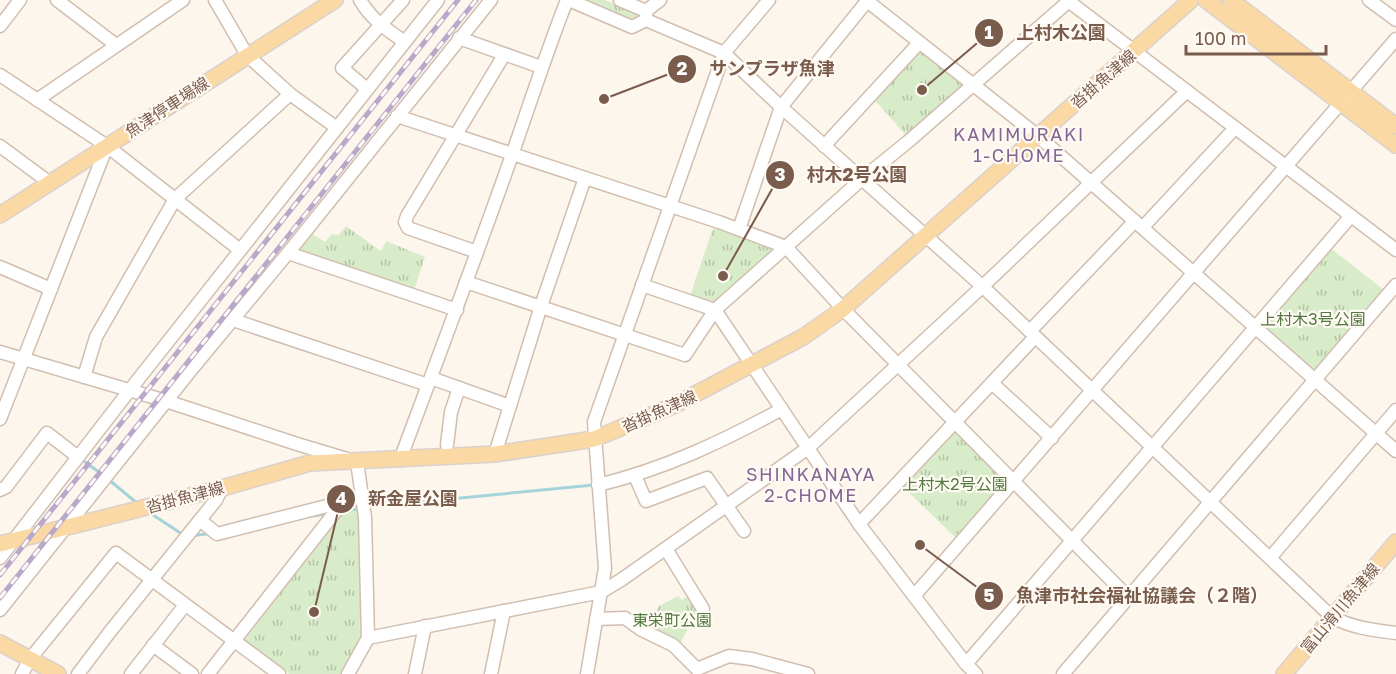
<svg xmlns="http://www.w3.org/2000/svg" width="1396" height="674" font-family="'Golos Text','Noto Sans JP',sans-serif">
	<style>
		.grass { fill: url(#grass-tufts) }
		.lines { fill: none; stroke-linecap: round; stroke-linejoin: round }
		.stream { stroke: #a5d3da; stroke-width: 3 }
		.minor-casing { stroke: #d1beb0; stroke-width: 15 }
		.major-casing { stroke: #dad1cd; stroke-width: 18 }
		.minor { stroke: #fff; stroke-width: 12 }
		.major { stroke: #fbd9a5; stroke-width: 15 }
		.rail-casing { stroke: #b9a8c9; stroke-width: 5 }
		.rail { stroke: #fffaf3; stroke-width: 3; stroke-dasharray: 9; stroke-linecap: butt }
		.labels { text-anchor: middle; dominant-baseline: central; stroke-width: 4.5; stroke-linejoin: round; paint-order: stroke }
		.street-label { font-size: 16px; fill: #7a5c4d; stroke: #fffaf3 }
		.park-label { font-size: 16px; fill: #537a41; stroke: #fffaf3 }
		.neighbourhood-label { font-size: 18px; letter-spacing: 1.5px; fill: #846695; stroke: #fffaf3 }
		.leader { fill: none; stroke: #7a5c4d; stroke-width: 2 }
		.callout-dot { fill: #7a5c4d; stroke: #fffaf3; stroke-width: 2 }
		.mark-label { font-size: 18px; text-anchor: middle; font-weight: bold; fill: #fff }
		.callout-label { font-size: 18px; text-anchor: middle; font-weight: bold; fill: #7a5c4d; stroke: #fffaf3; stroke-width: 4.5; stroke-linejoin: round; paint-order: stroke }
	</style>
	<defs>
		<pattern id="grass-tufts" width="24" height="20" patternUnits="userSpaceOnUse" patternTransform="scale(1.5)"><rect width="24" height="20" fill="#d8ecc9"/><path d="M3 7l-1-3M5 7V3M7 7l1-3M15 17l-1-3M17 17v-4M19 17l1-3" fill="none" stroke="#b4c2a5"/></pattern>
	</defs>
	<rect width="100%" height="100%" fill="#fdf6ec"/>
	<g class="grass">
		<polygon points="584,0 605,0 638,14 633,21"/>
		<polygon points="919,43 974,84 910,140 871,96"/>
		<polygon points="346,226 381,251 386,241 425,257 414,291 296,251 310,233 325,242 332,234 339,235"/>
		<polygon points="713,228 771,247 773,255 715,304 690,296"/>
		<polygon points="1329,247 1384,290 1314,372 1262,326"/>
		<polygon points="956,428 1008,481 957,539 903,487"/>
		<polygon points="357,510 361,517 360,586 363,639 341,674 289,674 243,642 344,511"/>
		<polygon points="693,592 702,602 679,646 647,627 659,606 678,596 682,600"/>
	</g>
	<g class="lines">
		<g class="stream">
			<polyline points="85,462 103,475"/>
			<polyline points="108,479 138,504"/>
			<polyline points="367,507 594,485"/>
			<polyline points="341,512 361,508"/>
			<polyline points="150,513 185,536"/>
			<polyline points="305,517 328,514"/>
			<polyline points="191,536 206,534"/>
		</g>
		<g class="minor-casing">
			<g id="minor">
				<polyline points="57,0 116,45"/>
				<polyline points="215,0 247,55 290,94 337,128"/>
				<path d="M360,0C371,19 387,30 405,42"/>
				<path d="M569,0L632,27L646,20L724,53L781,107L982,286L1332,617C1353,628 1373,630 1396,633"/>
				<polyline points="620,0 646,11 646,20"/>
				<polyline points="866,0 1038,136 1396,451"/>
				<polyline points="1067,0 1396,250"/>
				<polyline points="1369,0 1396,20"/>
				<polyline points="646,11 660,0"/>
				<polyline points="0,26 20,0"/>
				<polyline points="459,38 541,67"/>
				<polyline points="0,75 107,146 240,250"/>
				<polyline points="367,89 342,68 403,0"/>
				<polyline points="37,100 183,0"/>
				<polyline points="397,116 719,222 786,247 843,309 1129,598"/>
				<polyline points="0,146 50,183"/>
				<polyline points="824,146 919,43"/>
				<polyline points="1143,227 1235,128"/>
				<polyline points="739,229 781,107 868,0"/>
				<polyline points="477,252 408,228 405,222 407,216 504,55"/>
				<polyline points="288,253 457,310"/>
				<polyline points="0,267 51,289"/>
				<polyline points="466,282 685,355 715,310 862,179 910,140 1069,1"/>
				<polyline points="642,285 715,310 859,524 966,664 976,674"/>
				<polyline points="233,320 428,385"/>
				<polyline points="1030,331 1135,221"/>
				<polyline points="0,352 166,401 297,444 357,462 365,517 368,638 348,674"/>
				<polyline points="84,377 96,337 175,199 290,94"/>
				<polyline points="431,378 510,406"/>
				<polyline points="992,383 1052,438"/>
				<polyline points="0,419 107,146"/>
				<polyline points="447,445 451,412 459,388"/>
				<polyline points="495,454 541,306 585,178"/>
				<path d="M400,460C438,358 476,257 512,155C530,103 547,51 567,0"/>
				<polyline points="635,476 646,501 707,478 744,531"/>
				<path d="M598,485C665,469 723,441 782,409"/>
				<polyline points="0,490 6,487 47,433 78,457"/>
				<polyline points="200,520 217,534 362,497"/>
				<polyline points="859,524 1035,337"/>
				<polyline points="666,549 703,609"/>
				<polyline points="0,558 129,391 438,0"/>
				<polyline points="1270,558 1396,410"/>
				<polyline points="914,596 1396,39"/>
				<polyline points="0,610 191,370 288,253 491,0"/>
				<polyline points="596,619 625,618 640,629 673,645 697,669 729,656 752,659 808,674"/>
				<polyline points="368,638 601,592 621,580 808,448 984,285 1187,91"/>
				<polyline points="153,645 192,674"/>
				<polyline points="966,664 1351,216"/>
				<polyline points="22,674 30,659 116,553 279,674"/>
				<polyline points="78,674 109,633 216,500 222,488"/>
				<polyline points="131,674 185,605"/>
				<polyline points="208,674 343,502"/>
				<polyline points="415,674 425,626"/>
				<polyline points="491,674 504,611"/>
				<polyline points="587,674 605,568 594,422 724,53 769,0"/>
				<polyline points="1063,674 1396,285"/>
			</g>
		</g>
		<g class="major-casing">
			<g id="major">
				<polyline points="1206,0 1396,145"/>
				<polyline points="1231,0 1396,126"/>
				<polyline points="0,215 335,0"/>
				<polyline points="0,544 222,488 310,463 495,454 594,439 673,406 803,337 843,309 1191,0"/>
				<polyline points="0,643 58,674"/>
				<polyline points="1284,674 1396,542"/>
			</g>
		</g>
		<use href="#minor" class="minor"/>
		<use href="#major" class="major"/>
		<g class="rail-casing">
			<g id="rail">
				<polyline points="0,575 458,0"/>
				<polyline points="0,598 476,0"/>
			</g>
		</g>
		<use href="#rail" class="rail"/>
	</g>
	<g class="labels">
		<g class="street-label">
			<text transform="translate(1103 79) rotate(-41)">沓掛魚津線</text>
			<text transform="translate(167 107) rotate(-33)">魚津停車場線</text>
			<text transform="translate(659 411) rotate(-24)">沓掛魚津線</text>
			<text transform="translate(185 497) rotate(-15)">沓掛魚津線</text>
			<text transform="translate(1340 608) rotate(-50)">富山滑川魚津線</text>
		</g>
		<g class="park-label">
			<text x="1313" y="319">上村木3号公園</text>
			<text x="955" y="484">上村木2号公園</text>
			<text x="672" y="620">東栄町公園</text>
		</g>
		<g class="neighbourhood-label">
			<text x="1019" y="134">KAMIMURAKI<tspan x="1019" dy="21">1-CHOME</tspan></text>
			<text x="811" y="474">SHINKANAYA<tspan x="811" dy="21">2-CHOME</tspan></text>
		</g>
	</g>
	<path class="leader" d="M922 90L989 33M604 99L682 69M723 276L780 175M314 612L341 499M920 545L989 596"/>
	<g class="callout-dot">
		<circle cx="922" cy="90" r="6"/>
		<circle cx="604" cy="99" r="6"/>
		<circle cx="723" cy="276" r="6"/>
		<circle cx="314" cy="612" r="6"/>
		<circle cx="920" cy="545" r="6"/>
		<circle cx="989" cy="33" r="15"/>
		<circle cx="682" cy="69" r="15"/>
		<circle cx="780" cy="175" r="15"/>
		<circle cx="341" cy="499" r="15"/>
		<circle cx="989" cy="596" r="15"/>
	</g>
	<g class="mark-label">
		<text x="989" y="39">1</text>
		<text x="682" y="75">2</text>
		<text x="780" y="181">3</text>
		<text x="341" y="505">4</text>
		<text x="989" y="602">5</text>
	</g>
	<g class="callout-label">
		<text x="1061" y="39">上村木公園</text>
		<text x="772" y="75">サンプラザ魚津</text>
		<text x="857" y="181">村木2号公園</text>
		<text x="413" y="505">新金屋公園</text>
		<text x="1142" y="602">魚津市社会福祉協議会（２階）</text>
	</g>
	<path d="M1186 45v9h140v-9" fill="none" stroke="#7a5c4d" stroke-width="3"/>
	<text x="1195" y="45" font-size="18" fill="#7a5c4d" stroke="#fffaf3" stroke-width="4.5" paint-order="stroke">100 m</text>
</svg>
